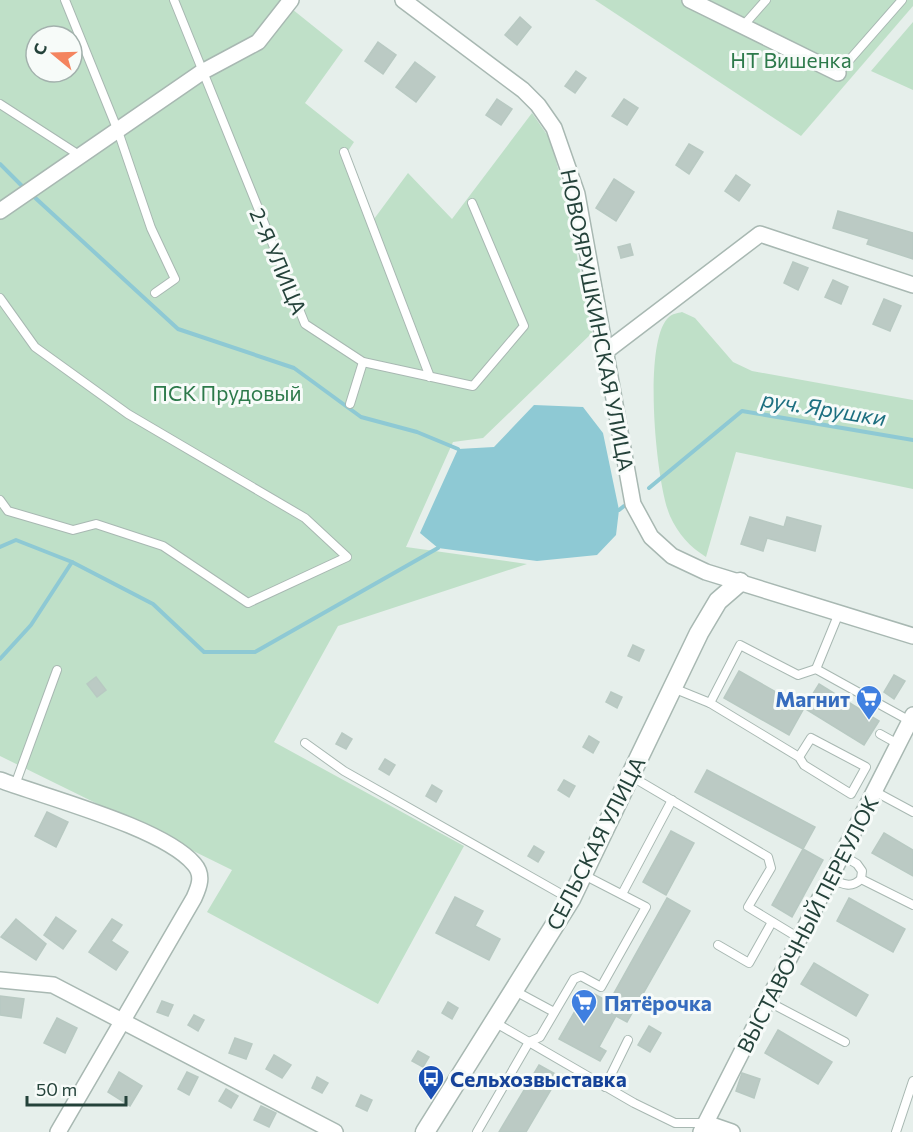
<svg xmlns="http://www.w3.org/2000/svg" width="913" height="1132" font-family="Commissioner,sans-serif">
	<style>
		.green { fill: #bfe0c8; fill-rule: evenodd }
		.water { fill: #8ec9d4 }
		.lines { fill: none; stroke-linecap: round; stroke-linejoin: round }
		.stream { stroke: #8ec9d4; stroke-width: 4 }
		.building { fill: #bbcac4; stroke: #b8c9c2; stroke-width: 1.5 }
		.service-casing { stroke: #a8b8b2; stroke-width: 10 }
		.minor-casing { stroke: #a8b8b2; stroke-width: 18 }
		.tertiary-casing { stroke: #a8b8b2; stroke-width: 21 }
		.service { stroke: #fff; stroke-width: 8 }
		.minor { stroke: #fff; stroke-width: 15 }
		.tertiary { stroke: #fff; stroke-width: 18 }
		.labels { text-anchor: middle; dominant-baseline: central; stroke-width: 6; stroke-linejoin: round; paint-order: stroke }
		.park-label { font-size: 21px; fill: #2d7a4b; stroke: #f7fbf9 }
		.street-label { font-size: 21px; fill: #24423a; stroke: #f7fbf9 }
		.shop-label { font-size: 21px; font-weight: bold; fill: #366cbe; stroke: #f7fbf9; text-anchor: end }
		.transit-label { font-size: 21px; font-weight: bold; fill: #164399; stroke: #f7fbf9; text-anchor: start }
		.water-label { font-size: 22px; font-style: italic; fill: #1c6f80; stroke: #f7fbf9 }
	</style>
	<rect width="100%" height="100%" fill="#e6efeb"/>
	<g class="green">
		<path d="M0,0H299L292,9L343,50L305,103L354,142L348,151L374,219L408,173L452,219L532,113L550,139L565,194L592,333L483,438L453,442L406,547L527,564L338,626L274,742L464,846L378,1004L207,912L232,870L0,756ZM36,36H72V72H36Z"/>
		<polygon points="595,0 913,0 913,6 801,136"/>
		<polygon points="913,22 913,90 871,71"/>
		<path d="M682,312L695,318L733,362L752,371L913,400V489L736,452L706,557C690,547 678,534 670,516C656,484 642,340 669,317C672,314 678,313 682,312Z"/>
	</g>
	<polygon class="water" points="534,405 583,407 603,433 619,510 616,535 597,555 537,561 438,548 420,533 458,449 494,447"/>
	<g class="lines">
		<g class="stream">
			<polyline points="0,164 25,189"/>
			<polyline points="31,194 178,329 294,368 361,417 417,432 458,449"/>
			<polyline points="649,488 742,411 913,440"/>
			<polyline points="619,510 624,506"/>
			<polyline points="0,547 16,540 72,562 153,604 204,652 255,652 438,548"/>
			<polyline points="0,659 31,625 72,562"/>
		</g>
	</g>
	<g class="building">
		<polygon points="520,17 531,27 517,45 505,35"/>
		<polygon points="378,42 396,55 383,74 365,61"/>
		<polygon points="415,62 435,77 416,102 396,87"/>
		<polygon points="576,71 586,78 575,93 565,86"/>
		<polygon points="497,99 512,109 501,125 486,115"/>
		<polygon points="624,99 638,108 627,125 612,116"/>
		<polygon points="689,144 703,152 689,174 676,165"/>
		<polygon points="736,175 750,185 739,201 725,191"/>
		<polygon points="614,179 634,192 616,221 596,208"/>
		<polygon points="838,211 913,233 913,259 867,244 869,239 833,228"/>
		<polygon points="630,244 633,255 621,258 618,247"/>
		<polygon points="793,262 808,268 798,290 784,283"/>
		<polygon points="833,280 848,287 841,304 825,297"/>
		<polygon points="884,299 901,306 890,331 873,324"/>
		<polygon points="750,517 784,527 787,517 821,526 815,551 767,538 763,551 741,544"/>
		<polygon points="633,645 644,650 639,661 628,656"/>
		<polygon points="739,671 804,708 789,735 724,698"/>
		<polygon points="894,675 905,681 894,699 884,692"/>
		<polygon points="96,677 106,690 97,697 87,684"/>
		<polygon points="819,684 879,721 864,745 804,708"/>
		<polygon points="611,692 622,697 617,708 606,702"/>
		<polygon points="342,733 352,739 346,749 336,744"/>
		<polygon points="589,736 599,742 593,753 583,747"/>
		<polygon points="385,759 395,765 389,775 379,769"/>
		<polygon points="707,770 815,827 803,849 695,792"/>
		<polygon points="564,780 575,786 569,797 558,790"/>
		<polygon points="432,785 442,791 436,802 426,796"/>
		<polygon points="47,812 68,822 56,847 35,836"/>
		<polygon points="671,831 694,843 666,895 643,882"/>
		<polygon points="884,833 913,850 913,876 872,853"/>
		<polygon points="534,846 544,852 538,862 528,856"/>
		<polygon points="803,849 823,860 792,917 772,905"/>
		<polygon points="455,897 483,911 475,926 500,939 489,960 436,933"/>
		<polygon points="667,898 690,911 627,1022 616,1016 599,1047 606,1051 600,1061 559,1039 587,990 609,1002"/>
		<polygon points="849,898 905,929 893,952 837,921"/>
		<polygon points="56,917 76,931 63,949 44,935"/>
		<polygon points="16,919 46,944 36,960 1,937"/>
		<polygon points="112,919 122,925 111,941 128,952 116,970 89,952"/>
		<polygon points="814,963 868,995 856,1016 801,984"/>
		<polygon points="0,996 24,999 21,1018 0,1015"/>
		<polygon points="162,1001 173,1005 168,1016 157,1012"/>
		<polygon points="448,1002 458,1008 452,1019 442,1013"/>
		<polygon points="194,1015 204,1020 198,1031 188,1025"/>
		<polygon points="57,1018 77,1028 65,1053 44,1043"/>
		<polygon points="649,1026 661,1033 650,1052 638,1045"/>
		<polygon points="778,1030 832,1062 818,1084 765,1053"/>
		<polygon points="235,1038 252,1044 246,1059 229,1053"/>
		<polygon points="418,1051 429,1057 423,1067 412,1061"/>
		<polygon points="274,1055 291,1065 282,1078 266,1069"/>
		<polygon points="539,1065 559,1076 526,1132 499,1132"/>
		<polygon points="119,1072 142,1086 130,1106 108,1092"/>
		<polygon points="187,1072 198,1077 189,1095 178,1089"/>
		<polygon points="742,1073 760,1079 754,1098 736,1091"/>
		<polygon points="317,1077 328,1083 322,1093 312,1088"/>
		<polygon points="226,1089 238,1096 231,1108 219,1101"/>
		<polygon points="361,1095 372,1100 367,1111 356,1106"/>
		<polygon points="261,1106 276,1113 269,1127 254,1120"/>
	</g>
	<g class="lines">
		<g class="service-casing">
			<g id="service">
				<polyline points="65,0 118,131 151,228 175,279 155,293"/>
				<polyline points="174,0 305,324 363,362 473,386 524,326 472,203"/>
				<polyline points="743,26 766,0"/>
				<polyline points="838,73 902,0"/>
				<polyline points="0,104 79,155"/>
				<polyline points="344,152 430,377"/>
				<polyline points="0,298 35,347 128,414 305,518 347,557 248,603 163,546 96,524 73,530 8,511 0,500"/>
				<polyline points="350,404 363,362"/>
				<polyline points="816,669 839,613"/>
				<polyline points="673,688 710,703"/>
				<polyline points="880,734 898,744"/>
				<polyline points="305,743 344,771 570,899"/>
				<polyline points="799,757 804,765 851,794 866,767 811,738 799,757 710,703 740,645 798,675 816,669 910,721"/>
				<polyline points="629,775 768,857 771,868 748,907 799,938"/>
				<polyline points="15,785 57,670"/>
				<polyline points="874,791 913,812"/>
				<path d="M830,878C842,884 851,889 861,879L862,871L857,864L842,855"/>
				<polyline points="861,879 913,905"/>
				<polyline points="622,894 672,800"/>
				<polyline points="718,945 749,963 772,922"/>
				<polyline points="515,991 554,1012"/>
				<polyline points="767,1001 845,1042"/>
				<polyline points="496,1023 634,1103 675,1123 705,1123"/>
				<polyline points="605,1087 628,1040"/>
				<polyline points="477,1132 529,1042 540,1037 574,979 581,976 601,987 646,907 584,875"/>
				<polyline points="896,1132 913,1081"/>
			</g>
		</g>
		<g class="minor-casing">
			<g id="minor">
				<polyline points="403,0 523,90 538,105 554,128 577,194 633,504 651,537 672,556 706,572 913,636"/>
				<polyline points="690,0 838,73"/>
				<polyline points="0,211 202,72 258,42 291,0"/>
				<polyline points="605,352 760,234 913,285"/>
				<path d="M0,780C48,798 164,828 194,864C204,875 199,887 194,898L58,1132"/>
				<polyline points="0,980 53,985 335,1132"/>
				<polyline points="706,1123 732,1132"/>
				<polyline points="701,1132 913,715"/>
			</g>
		</g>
		<g class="tertiary-casing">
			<polyline id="tertiary" points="425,1132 571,899 699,633 718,601 740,582"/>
		</g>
		<use href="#service" class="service"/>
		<use href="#minor" class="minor"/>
		<use href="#tertiary" class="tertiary"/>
	</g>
	<defs>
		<g id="supermarket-pin" transform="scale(1.35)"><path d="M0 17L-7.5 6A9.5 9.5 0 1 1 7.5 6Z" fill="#3f7fe0" stroke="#f7fbf9"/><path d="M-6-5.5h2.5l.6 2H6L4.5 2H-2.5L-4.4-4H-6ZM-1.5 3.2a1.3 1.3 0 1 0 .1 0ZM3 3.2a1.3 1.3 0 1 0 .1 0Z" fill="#fff"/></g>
		<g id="bus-pin" transform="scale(1.35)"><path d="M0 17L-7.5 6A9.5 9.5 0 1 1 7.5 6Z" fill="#1a4fb4" stroke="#f7fbf9"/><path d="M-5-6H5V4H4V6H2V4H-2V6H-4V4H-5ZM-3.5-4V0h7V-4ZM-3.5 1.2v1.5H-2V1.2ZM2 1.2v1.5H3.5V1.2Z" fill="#fff"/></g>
	</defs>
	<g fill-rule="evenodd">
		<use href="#supermarket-pin" x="869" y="698"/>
		<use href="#supermarket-pin" x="584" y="1002"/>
		<use href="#bus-pin" x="431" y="1078"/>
	</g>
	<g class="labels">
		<g class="park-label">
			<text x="791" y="59">НТ Вишенка</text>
			<text x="227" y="392">ПСК Прудовый</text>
		</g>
		<g class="street-label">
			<text transform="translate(279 261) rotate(67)">2-Я УЛИЦА</text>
			<text transform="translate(598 320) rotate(79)">НОВОЯРУШКИНСКАЯ УЛИЦА</text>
			<text transform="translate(595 843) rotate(-63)">СЕЛЬСКАЯ УЛИЦА</text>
			<text transform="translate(807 924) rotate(-63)">ВЫСТАВОЧНЫЙ ПЕРЕУЛОК</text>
		</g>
		<g class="shop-label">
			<text x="850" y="698">Магнит</text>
			<text x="604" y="1002" text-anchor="start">Пятёрочка</text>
		</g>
		<g class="transit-label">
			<text x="450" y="1078">Сельхозвыставка</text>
		</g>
		<g class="water-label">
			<text transform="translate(824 408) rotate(9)">руч. Ярушки</text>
		</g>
	</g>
	<g transform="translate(54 54) rotate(289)"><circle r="28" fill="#f7fbf9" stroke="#a3b1ad" stroke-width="1.5"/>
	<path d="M0-4.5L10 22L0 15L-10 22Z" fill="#f4845f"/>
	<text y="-9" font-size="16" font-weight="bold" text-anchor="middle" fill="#24423a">С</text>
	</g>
	<path d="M27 1096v9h99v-9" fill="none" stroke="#24423a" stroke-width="3"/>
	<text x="36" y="1096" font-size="18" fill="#24423a" stroke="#f7fbf9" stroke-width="4.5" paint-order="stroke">50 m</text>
</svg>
